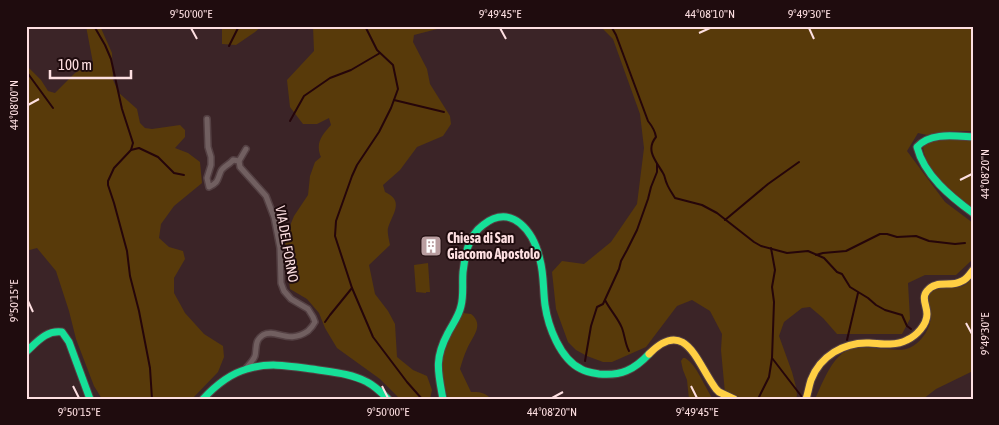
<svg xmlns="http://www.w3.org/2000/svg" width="999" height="425" font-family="'Asap Condensed',sans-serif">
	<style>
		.green { fill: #583a0a }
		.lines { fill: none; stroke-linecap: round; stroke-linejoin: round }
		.stream { stroke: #25050a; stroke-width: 2 }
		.street-casing { stroke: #544043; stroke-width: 8 }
		.fast-casing { stroke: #544043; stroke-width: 9 }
		.slow-casing { stroke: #544043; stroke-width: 9 }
		.street { stroke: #715f60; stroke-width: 5 }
		.fast { stroke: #16e098; stroke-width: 7 }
		.slow { stroke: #ffcf43; stroke-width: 7 }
		.ticks { fill: none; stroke: #fddfe1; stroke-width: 2 }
		.labels { text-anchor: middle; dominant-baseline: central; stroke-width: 4; stroke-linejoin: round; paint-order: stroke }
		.poi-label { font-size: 14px; font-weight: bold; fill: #fddfe1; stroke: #1f0c0e; text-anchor: start }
		.street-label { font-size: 14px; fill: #fddfe1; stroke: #1f0c0e }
		.neatline { fill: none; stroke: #fddfe1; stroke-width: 2 }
		.ticks-label { font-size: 12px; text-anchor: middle; fill: #fddfe1 }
	</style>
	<rect width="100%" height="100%" fill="#3b2427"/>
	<g class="green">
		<polygon points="86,26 100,26 112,53 113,80 119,93 137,109 140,123 145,128 152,129 180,125 185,130 185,137 175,148 188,153 200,162 202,183 174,206 161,224 159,238 169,247 183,251 185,259 174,278 174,293 185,313 204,334 223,346 224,357 218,372 192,399 102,399 94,386 76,339 69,311 56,271 37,248 26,251 26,65 41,80 48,91 55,93 75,73 93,63"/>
		<polygon points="222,26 262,26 255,32 236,45 222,44"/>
		<path d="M313,26H455V28H441L414,35L413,42L427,69L430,84L450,116L451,124L443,136L417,147L400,170L383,185L385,192C405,201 392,214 388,228C387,233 389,239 390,245L369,265L375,294L388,311L395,324L397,357L413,370L427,376L432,390L430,399H400L380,379L337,348L325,328L319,313L307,299L290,289L287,266L285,238L294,216L308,195L310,176L315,162L321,157C315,143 322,135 331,125L329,118L317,124H303L290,107L287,80L314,51Z"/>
		<polygon points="590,26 973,26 973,131 951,131 927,135 918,133 907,151 945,202 973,223 973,259 956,275 925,275 908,283 910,319 902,334 837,334 823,318 810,307 802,308 784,322 779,336 792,372 796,387 797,395 796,399 730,399 725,393 721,350 722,334 710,311 692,300 677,306 646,347 612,362 603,362 587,356 576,350 568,342 556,309 552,272 562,261 584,264 611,242 637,204 644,148 640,114 613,39 602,28"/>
		<path d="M939,140H973V208C964,202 955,196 946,189C936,181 924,160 923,147L928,142Z"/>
		<polygon points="428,263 430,292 426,292 426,293 416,292 414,265"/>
		<path d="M973,277V371L936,389L923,399H815C823,382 833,353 853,348C864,346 876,349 887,349C896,350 906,351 913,346C923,340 930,328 931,317C932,307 922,297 935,289C950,281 959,296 973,277Z"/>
		<path d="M463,313L471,314C485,325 472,337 467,349C464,355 462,362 460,369L471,392C479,392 485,392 491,399H448C445,388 439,371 441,360C443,348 455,322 463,313Z"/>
		<path d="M683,358H685C697,365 704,386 713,399H689L687,380L683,370L681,361Z"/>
	</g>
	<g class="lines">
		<g class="stream">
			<polyline points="94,26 105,45 111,59 122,109 133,143 131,150 114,168 108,181 108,185 114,203 127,251 130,276 139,311 150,368 152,399"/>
			<polyline points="365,26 377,50 393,65 398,89 391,108 379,132 357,165 352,176 336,221 335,236 352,288 373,337 407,382 422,399"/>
			<path d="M611,26L616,35L648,121C652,126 655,130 656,137C645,150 656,161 663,173C665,176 665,180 667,184C669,189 672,193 675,198L702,205L717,213L754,242L761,246L787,253L808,251L824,258L837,272L842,274L850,287L868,298L876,305L885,310L902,315L907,326L911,329"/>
			<polyline points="229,46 239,26"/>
			<polyline points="26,71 53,108"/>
			<polyline points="394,100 444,112"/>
			<polyline points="290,121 304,96 330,78 351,70 380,53"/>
			<polyline points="131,150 139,148 158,157 174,173 184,175"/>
			<polyline points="725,220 768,184 799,162"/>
			<polyline points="816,255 823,253 846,251 880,234 887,234 897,237 916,236 929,241 955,244 965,243"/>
			<path d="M605,300C610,310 618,318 622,328C625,336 625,344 629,351"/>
			<polyline points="325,322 330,315 352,288"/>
			<polyline points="847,340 858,293"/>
			<polyline points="772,358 802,397"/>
			<polyline points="585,361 591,326 597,307 603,304 619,269 621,261 627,250 637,230 648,199 651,187 657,172 657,164"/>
			<polyline points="758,399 769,377 772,358 774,302 772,287 775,270 771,248"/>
		</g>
		<g class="street-casing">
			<g id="street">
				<path d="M207,119L208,147L211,157V165L207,178L209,187C219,182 217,180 221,171C223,167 230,164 233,160L239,161"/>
				<path d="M246,368C249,365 253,361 255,356C257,348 254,341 263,335C276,328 288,345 308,331C311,328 313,326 315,322L313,317L308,309L291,299L284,291L281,283L280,248L274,217L266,196L240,167L239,161L246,149"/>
			</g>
		</g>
		<g class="fast-casing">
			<g id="fast">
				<path d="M973,137C955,136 930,132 917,147C924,175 951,197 973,213"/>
				<path d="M26,352C37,342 46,330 62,332L69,342L90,399"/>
				<path d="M203,399C215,386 229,374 247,369C268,362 290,366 312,369C330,372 350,373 367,382C375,386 382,393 388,399"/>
				<path d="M443,399C438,372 434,359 448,333C452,325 459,316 461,306C464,295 462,283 463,272C465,255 468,236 483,225C512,202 534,232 540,260C544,274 543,290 545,305C548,326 560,359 581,369C586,372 593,373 599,374C621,376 634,370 649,354"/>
			</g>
		</g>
		<g class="slow-casing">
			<g id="slow">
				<path d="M649,354C686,316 697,364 716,389L719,392L734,399"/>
				<path d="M806,399C808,393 809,386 811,380C820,356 844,342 869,343C881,344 896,346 907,340C916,336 927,325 927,314C927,306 921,298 927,291C936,279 951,288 962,281C967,279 970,274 973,270"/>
			</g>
		</g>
		<use href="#street" class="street"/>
		<use href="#fast" class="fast"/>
		<use href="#slow" class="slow"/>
	</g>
	<path class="ticks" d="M191,28L197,39M500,28L506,39M809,28L814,39M699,33L710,28M28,105L39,99M960,180L972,174M28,301L33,312M966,323L972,334M73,386L79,398M382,386L388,398M691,386L697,398M552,398L563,392"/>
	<defs>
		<g id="building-square" transform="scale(1.125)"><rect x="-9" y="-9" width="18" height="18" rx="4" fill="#b99ea0" stroke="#1f0c0e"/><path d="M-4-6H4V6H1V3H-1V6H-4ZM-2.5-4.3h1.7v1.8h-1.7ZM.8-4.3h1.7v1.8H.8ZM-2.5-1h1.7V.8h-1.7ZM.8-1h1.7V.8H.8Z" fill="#fff"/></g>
	</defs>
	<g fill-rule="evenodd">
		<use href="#building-square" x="431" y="246"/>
	</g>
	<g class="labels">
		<g class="poi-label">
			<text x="447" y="238">Chiesa di San<tspan x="447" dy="16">Giacomo Apostolo</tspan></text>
		</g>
		<g class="street-label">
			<text transform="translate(287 244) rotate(80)">VIA DEL FORNO</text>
		</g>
	</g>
	<rect width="999" height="425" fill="none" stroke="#1f0c0e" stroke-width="55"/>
	<path d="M50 70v8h81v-8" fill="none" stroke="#fddfe1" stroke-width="2.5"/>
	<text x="58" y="70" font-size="15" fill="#fddfe1" stroke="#1f0c0e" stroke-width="4" paint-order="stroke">100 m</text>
	<rect x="28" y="28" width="944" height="370" class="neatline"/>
	<g class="ticks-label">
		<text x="191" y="18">9°50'00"E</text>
		<text x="500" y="18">9°49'45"E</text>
		<text x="710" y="18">44°08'10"N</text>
		<text x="809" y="18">9°49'30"E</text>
		<text transform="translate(14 105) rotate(-90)" y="4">44°08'00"N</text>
		<text transform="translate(985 174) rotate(-90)" y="4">44°08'20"N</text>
		<text transform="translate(14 301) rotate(-90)" y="4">9°50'15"E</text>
		<text transform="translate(985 334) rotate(-90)" y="4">9°49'30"E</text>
		<text x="79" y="416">9°50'15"E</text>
		<text x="388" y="416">9°50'00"E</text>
		<text x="552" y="416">44°08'20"N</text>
		<text x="697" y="416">9°49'45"E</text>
	</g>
</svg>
